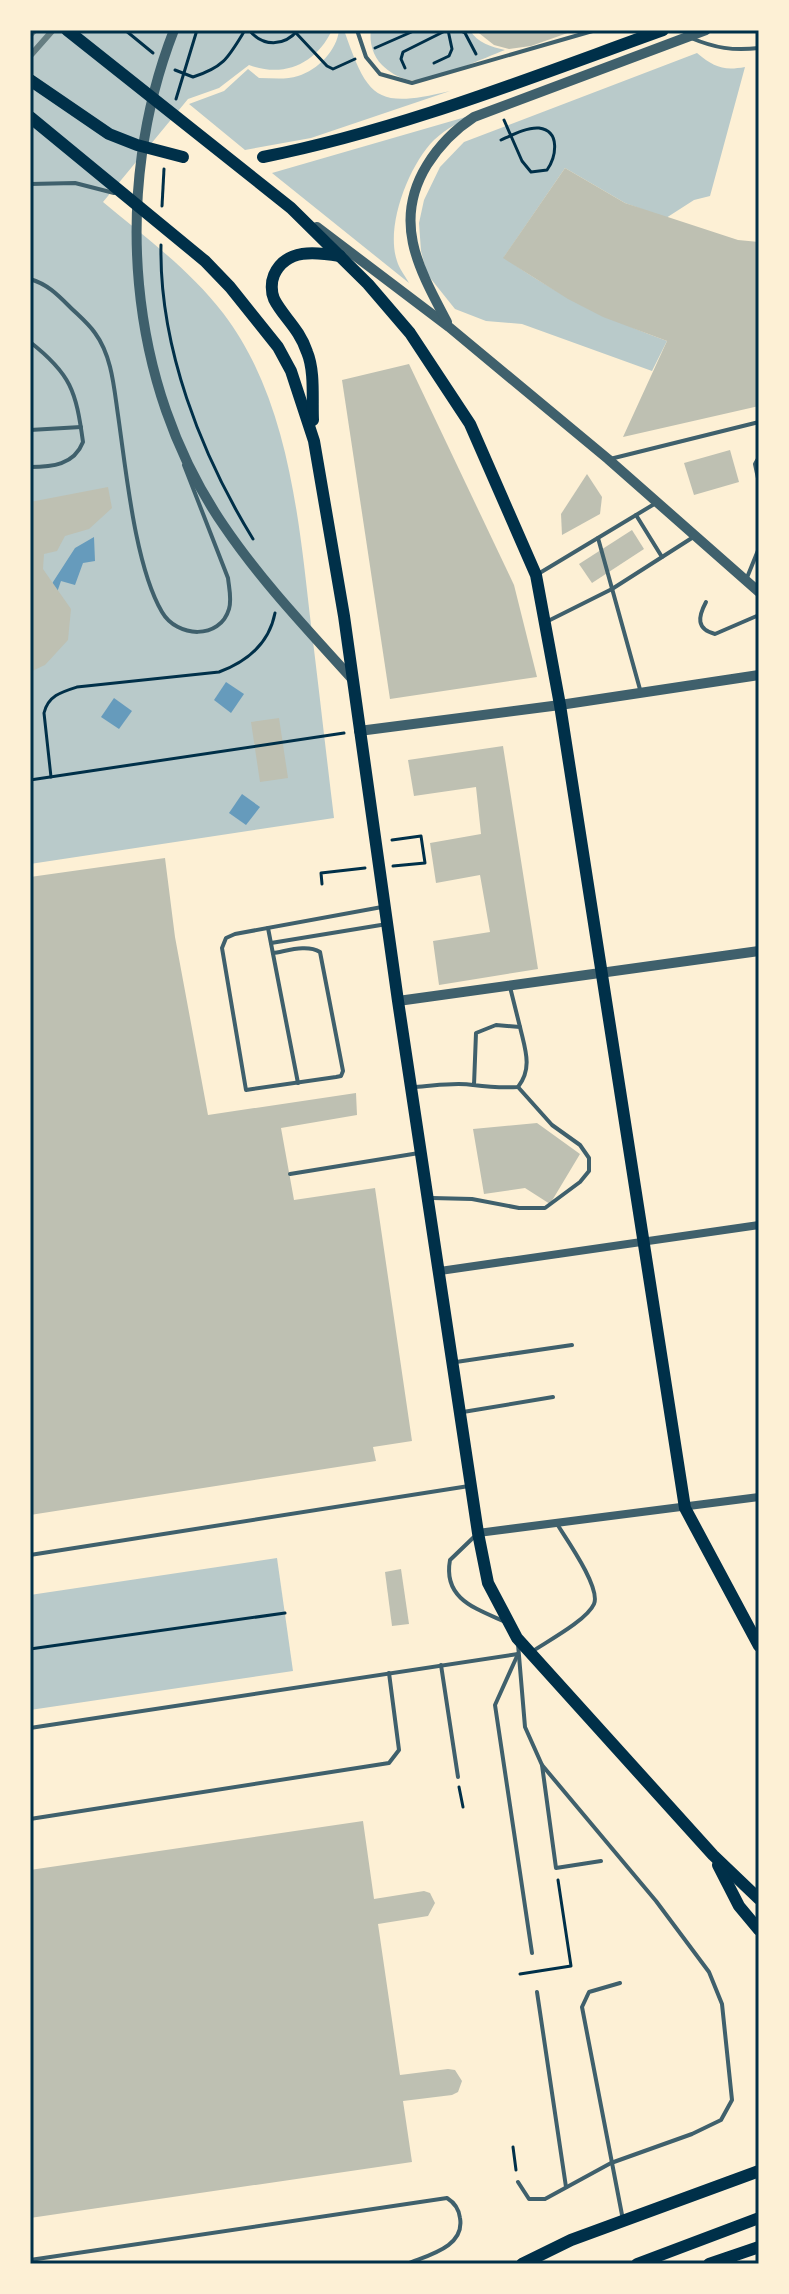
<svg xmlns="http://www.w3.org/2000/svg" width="789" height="2294" font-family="Barlow,sans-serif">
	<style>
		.green { fill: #b9caca }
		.water { fill: #669bbc }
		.building { fill: #bec0b2 }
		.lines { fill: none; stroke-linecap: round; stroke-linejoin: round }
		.path { stroke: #003049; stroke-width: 3 }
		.service { stroke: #3f606c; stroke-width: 4 }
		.minor { stroke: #3f606c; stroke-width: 8 }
		.tertiary { stroke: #3f606c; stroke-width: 10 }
		.primary { stroke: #003049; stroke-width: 12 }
		.rail { stroke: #657d81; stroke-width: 6 }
		.neatline { fill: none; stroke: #003049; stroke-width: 3 }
	</style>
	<rect width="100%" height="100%" fill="#fdf0d5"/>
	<g class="green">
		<path d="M30,30H332C316,64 284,78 249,65L219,88L188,99L103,202C145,237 190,270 223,313C289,399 299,521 311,625C319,689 326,753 334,818L30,864Z"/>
		<path d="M339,30H344C368,99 376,109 450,91L311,138L245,150L189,104L224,91L248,69L259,78C272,78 286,80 298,76C318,70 337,50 339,30Z"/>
		<path d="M371,30H470C477,43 492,47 505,50C484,58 430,83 409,80C399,78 389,72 382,65C373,56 369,42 371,30Z"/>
		<path d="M697,53C714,67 723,71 745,67L710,196L694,200L666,218L625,203L565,168L504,257C554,294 609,319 667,341L652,371L522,324L486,321L455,309L427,274L421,251L419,223L424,200L440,167L464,142Z"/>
		<path d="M476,114C461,121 447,128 434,140C409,165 385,226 397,261C399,268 405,276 409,283L272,173Z"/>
		<polygon points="277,1558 293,1671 30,1710 30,1595"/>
	</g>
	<g class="water">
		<polygon points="94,537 95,561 83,563 75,585 61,581 54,601 42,599 75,548"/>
		<polygon points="226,682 244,694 231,713 214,700"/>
		<polygon points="114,698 132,711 119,729 101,717"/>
		<polygon points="242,794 260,807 246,825 229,813"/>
	</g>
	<g class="building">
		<polygon points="475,30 576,30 531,46 509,49 494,45"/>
		<polygon points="565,168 625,203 738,240 759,242 759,406 623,437 667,341 603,317 568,299 503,258"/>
		<polygon points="409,364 514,585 537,677 390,699 342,380"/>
		<polygon points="730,450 739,482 694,495 684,463"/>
		<polygon points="587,474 602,497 600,514 562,535 561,514"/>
		<polygon points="108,487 112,508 89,529 65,536 57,551 44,554 43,569 71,609 68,640 45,665 30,672 30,502"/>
		<polygon points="632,530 644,549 592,583 579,564"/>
		<polygon points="279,718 288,778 260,782 251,722"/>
		<polygon points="503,746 538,969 439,985 433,941 490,932 480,875 436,883 430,843 481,834 476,787 414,796 408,760"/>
		<polygon points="165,858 175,937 208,1115 356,1093 357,1115 281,1128 294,1200 375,1188 412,1441 373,1447 376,1461 30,1515 30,877"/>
		<polygon points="537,1123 580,1154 550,1204 525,1188 484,1194 473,1129"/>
		<polygon points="401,1569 409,1624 392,1626 385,1572"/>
		<polygon points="363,1821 374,1899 424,1891 430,1893 435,1903 428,1916 378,1924 400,2075 448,2069 455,2070 462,2081 458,2092 452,2095 403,2101 412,2162 30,2218 30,1870"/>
	</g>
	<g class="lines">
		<g class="path">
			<polyline points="125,30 153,53"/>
			<path d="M249,30C263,47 284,47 298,30"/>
			<polyline points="459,30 465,33 476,54"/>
			<polyline points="296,33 327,66 333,69 355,59"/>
			<polyline points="375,48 416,30"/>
			<polyline points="434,63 449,56 452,49 448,30"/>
			<polyline points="405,68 401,59 403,52 447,30 456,30"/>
			<path d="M175,70L193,77C224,67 228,58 245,30"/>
			<polyline points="176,99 197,30"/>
			<path d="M501,140C512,135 527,127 539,128C561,131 556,157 547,170L531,172L522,161L504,120"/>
			<polyline points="162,206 164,169"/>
			<path d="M161,245C159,347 201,454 253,539"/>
			<path d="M51,777L44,713C48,696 61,692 77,687L219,672C246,662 269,644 275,613"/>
			<polyline points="30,780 344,733"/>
			<polyline points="392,840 421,836 425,863 393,866"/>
			<polyline points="322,884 321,873 365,868"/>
			<polyline points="30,1649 285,1613"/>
			<polyline points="459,1787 463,1807"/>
			<polyline points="520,1974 571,1966 558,1880"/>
			<polyline points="513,2147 516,2170"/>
		</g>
		<g class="service">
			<polyline points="357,30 366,57 380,74 412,83 596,30"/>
			<path d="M691,38C715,48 733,51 759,48"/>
			<polyline points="30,184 75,183 114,193"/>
			<path d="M30,279C47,284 57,294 69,306C78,315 88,323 95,333C112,356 114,388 118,415C126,470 135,566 162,612C177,638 220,640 229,609C232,599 229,588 228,578L184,465"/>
			<path d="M30,342C71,374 76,391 83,442C74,465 52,467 30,467"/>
			<polyline points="30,430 81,427"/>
			<polyline points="759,457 755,464 759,483"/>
			<polyline points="610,459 759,422"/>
			<polyline points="636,515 662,557"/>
			<polyline points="598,538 641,693"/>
			<polyline points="538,574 656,503"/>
			<polyline points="746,580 759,548"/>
			<path d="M706,602C698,617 696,629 715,634L759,615"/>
			<polyline points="548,621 612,589 695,536"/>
			<polyline points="268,928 298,1083"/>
			<polyline points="271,943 387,924"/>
			<path d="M273,953C287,951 307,944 320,952L343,1071L341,1076L336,1077L246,1090L222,948L226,938L235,934L382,907"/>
			<polyline points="510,987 520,1027"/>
			<path d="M415,1087C434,1086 454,1082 473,1085C489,1087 502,1088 518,1087C533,1068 525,1049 520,1027L496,1025L476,1033L474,1085"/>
			<polyline points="290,1174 419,1153"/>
			<polyline points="432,1198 472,1199 519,1208 545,1208 580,1182 589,1171 589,1158 580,1145 552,1125 518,1087"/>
			<polyline points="456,1362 572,1345"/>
			<polyline points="463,1412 553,1397"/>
			<path d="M476,1535L450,1560C443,1598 474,1608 503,1621"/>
			<polyline points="30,1555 469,1486"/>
			<polyline points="518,1644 525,1727 542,1765 556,1868 601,1861"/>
			<path d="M533,1651C548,1641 587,1620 594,1604C601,1588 567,1540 557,1524"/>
			<polyline points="518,1654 495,1705 532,1953"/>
			<polyline points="441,1665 458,1777"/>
			<polyline points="30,1728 518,1654"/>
			<polyline points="30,1819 389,1763 399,1750 389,1673"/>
			<polyline points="620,1983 589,1992 582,2007 623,2220"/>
			<polyline points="537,1992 566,2187"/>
			<polyline points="518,2182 529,2199 545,2199 611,2163 692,2134 721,2120 732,2100 722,2004 709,1972 656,1901 542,1765"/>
			<path d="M30,2260L447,2198C455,2203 459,2209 460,2218C465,2247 428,2255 407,2264"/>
		</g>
		<g class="minor">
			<polyline points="440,1271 759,1225"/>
			<polyline points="478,1533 759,1497"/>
		</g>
		<g class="tertiary">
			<path d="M174,30C112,189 126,384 224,526C262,582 308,630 353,680"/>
			<polyline points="317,227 449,327 608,459 759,592"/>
			<path d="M447,322C419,269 392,222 427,165C440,144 454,130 474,117L706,30"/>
			<polyline points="359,731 560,705 759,675"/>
			<polyline points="398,1001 759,951"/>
		</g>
		<g class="primary">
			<polyline points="67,30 291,208 368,284 410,333 470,424 536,575 560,705 685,1508 759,1646"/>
			<polyline points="30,80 109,134 137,145 183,157"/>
			<polyline points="30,117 205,261 230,287 278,347 291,371 314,441 344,616 398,1001 478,1533 488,1583 517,1638 713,1855 759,1899"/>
			<path d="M263,157C400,130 532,77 663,30"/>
			<path d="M313,420C312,399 315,371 307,352C299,328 283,317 274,299C271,292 271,282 274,275C286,248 316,252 340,256"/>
			<polyline points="718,1865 739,1906 759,1930"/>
			<polyline points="522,2264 571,2240 759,2171"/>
			<polyline points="637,2264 759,2218"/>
			<polyline points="709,2264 759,2247"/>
		</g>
		<g class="rail">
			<polyline points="30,35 35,30"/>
			<polyline points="30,56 53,30"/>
		</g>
	</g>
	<rect width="789" height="2294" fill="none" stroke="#fdf0d5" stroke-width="64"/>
	<rect x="32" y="32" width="725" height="2230" class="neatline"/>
</svg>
